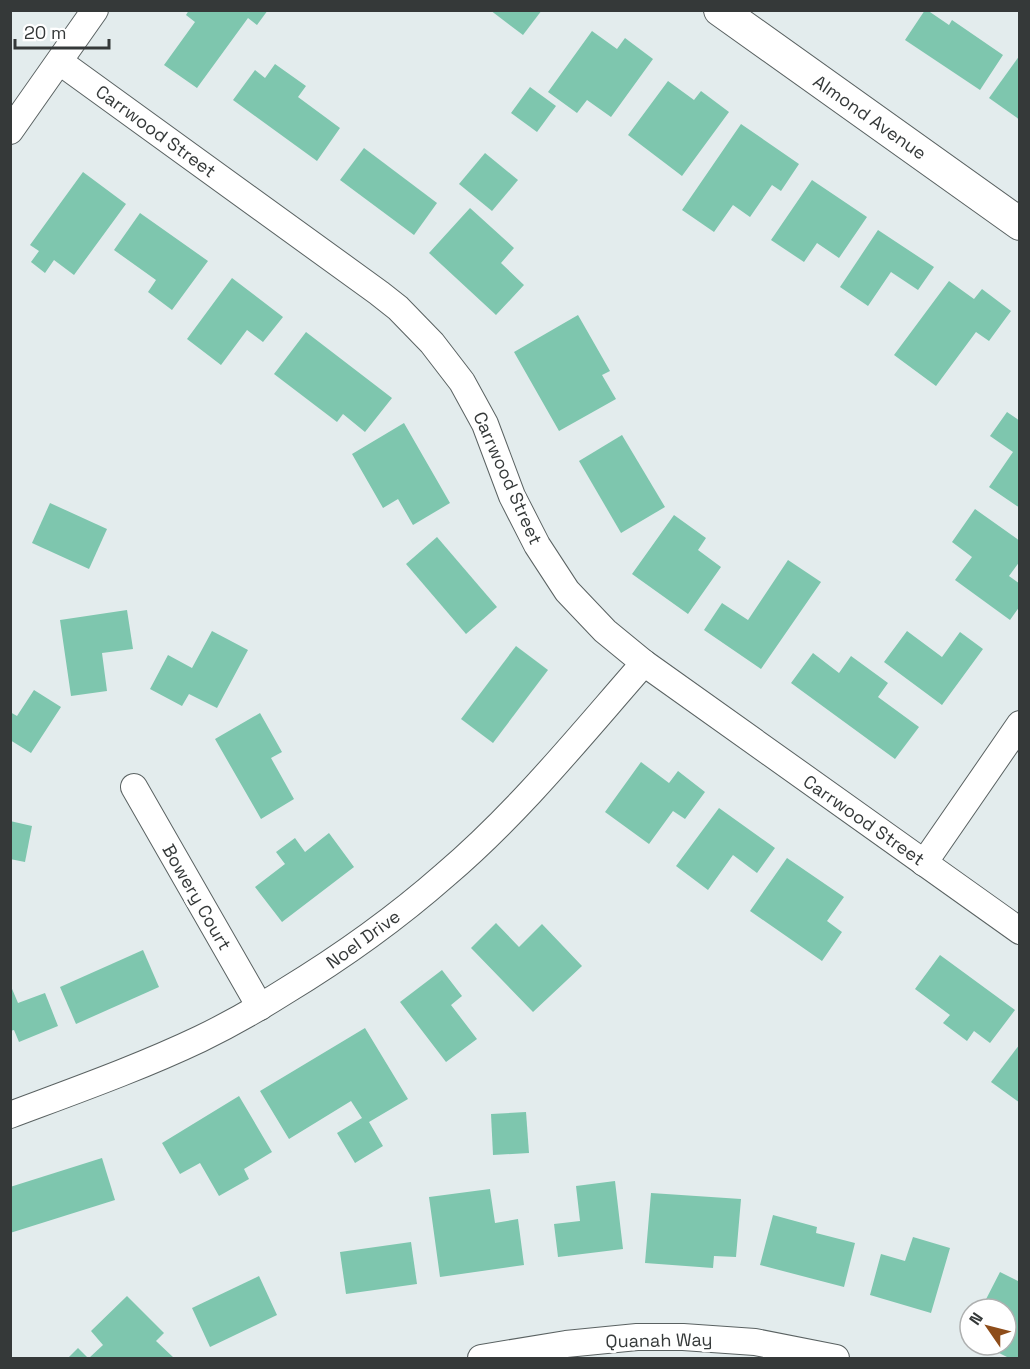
<svg xmlns="http://www.w3.org/2000/svg" width="1030" height="1369" font-family="'Space Grotesk',sans-serif">
	<style>
		.building { fill: #7ec6ae }
		.lines { fill: none; stroke-linecap: round; stroke-linejoin: round }
		.minor-casing { stroke: #5a6262; stroke-width: 28 }
		.tertiary-casing { stroke: #5a6262; stroke-width: 34 }
		.minor { stroke: #fff; stroke-width: 26 }
		.tertiary { stroke: #fff; stroke-width: 32 }
		.labels { text-anchor: middle; dominant-baseline: central; stroke-width: 6; stroke-linejoin: round; paint-order: stroke }
		.street-label { font-size: 18px; fill: #353939; stroke: #fff }
	</style>
	<rect width="100%" height="100%" fill="#e3eced"/>
	<g class="building">
		<polygon points="189,10 268,10 257,25 248,18 197,88 164,65 195,22 186,15"/>
		<polygon points="490,10 542,10 523,35"/>
		<polygon points="925,10 927,10 949,25 952,20 1003,55 980,90 905,40"/>
		<polygon points="592,31 617,49 625,38 653,59 611,117 587,100 577,113 548,92"/>
		<polygon points="1020,55 1020,120 989,98"/>
		<polygon points="275,64 306,86 298,97 340,128 317,161 233,100 255,70 265,78"/>
		<polygon points="668,81 694,100 701,91 729,112 682,176 628,135"/>
		<polygon points="530,87 556,106 537,132 511,113"/>
		<polygon points="741,124 799,164 781,191 772,185 750,217 733,205 714,232 682,210"/>
		<polygon points="364,148 437,203 414,235 340,180"/>
		<polygon points="485,153 518,180 492,211 459,184"/>
		<polygon points="83,172 126,204 74,275 54,260 45,273 31,262 39,251 30,245"/>
		<polygon points="812,180 867,217 839,258 817,243 804,262 771,240"/>
		<polygon points="470,208 514,248 501,263 524,285 496,315 429,253"/>
		<polygon points="140,213 208,261 172,310 148,292 156,280 114,250"/>
		<polygon points="878,230 934,267 918,290 891,272 868,306 840,287"/>
		<polygon points="232,278 283,317 263,342 247,330 221,365 187,339"/>
		<polygon points="949,281 974,299 982,289 1011,311 989,341 976,332 936,386 894,355"/>
		<polygon points="578,315 610,371 602,375 616,399 559,431 514,352"/>
		<polygon points="306,332 392,398 365,432 343,414 337,422 274,374"/>
		<polygon points="1007,412 1020,421 1020,508 989,487 1013,452 990,436"/>
		<polygon points="404,423 450,503 413,525 398,499 383,508 352,454"/>
		<polygon points="622,435 665,507 621,533 579,461"/>
		<polygon points="50,503 107,529 89,569 32,543"/>
		<polygon points="975,509 1020,541 1020,561 1009,576 1020,584 1020,606 1010,620 955,580 972,557 952,542"/>
		<polygon points="674,515 706,538 698,550 721,567 688,614 632,574"/>
		<polygon points="437,537 497,607 466,634 406,564"/>
		<polygon points="788,560 821,582 761,669 704,630 722,603 748,620"/>
		<polygon points="127,610 133,649 102,653 107,691 71,696 60,620"/>
		<polygon points="212,631 248,650 217,708 189,694 182,706 150,689 168,655 192,668"/>
		<polygon points="907,631 942,657 960,632 983,649 942,705 884,662"/>
		<polygon points="516,646 548,670 493,743 461,719"/>
		<polygon points="813,653 839,673 851,656 888,683 878,697 919,727 895,759 791,683"/>
		<polygon points="34,690 61,707 31,753 10,740 10,712 17,716"/>
		<polygon points="260,713 282,752 271,758 294,799 261,819 215,739"/>
		<polygon points="641,762 669,783 678,771 705,792 685,819 673,811 649,844 605,812"/>
		<polygon points="719,808 775,848 757,873 733,855 708,890 676,866"/>
		<polygon points="10,821 32,826 25,862 10,859"/>
		<polygon points="329,833 354,867 282,922 255,887 285,864 276,852 295,838 305,852"/>
		<polygon points="787,858 844,897 827,921 842,932 822,961 750,911"/>
		<polygon points="496,923 519,947 542,924 582,966 533,1012 471,948"/>
		<polygon points="143,950 159,987 76,1024 60,987"/>
		<polygon points="940,955 1015,1010 990,1043 974,1031 967,1041 943,1023 950,1015 915,989"/>
		<polygon points="442,970 462,996 451,1005 477,1039 446,1062 400,1002"/>
		<polygon points="10,984 18,1003 45,993 58,1026 19,1042 14,1030 10,1031"/>
		<polygon points="365,1028 408,1099 369,1122 383,1146 355,1163 337,1133 362,1118 351,1101 289,1139 260,1091"/>
		<polygon points="1020,1044 1020,1103 991,1082"/>
		<polygon points="239,1096 272,1152 244,1169 249,1179 219,1196 200,1163 180,1174 162,1143"/>
		<polygon points="526,1112 529,1153 493,1155 491,1114"/>
		<polygon points="102,1158 115,1200 10,1233 10,1187"/>
		<polygon points="615,1181 623,1249 558,1257 554,1224 580,1221 576,1186"/>
		<polygon points="490,1189 495,1223 518,1219 524,1265 440,1277 429,1197"/>
		<polygon points="651,1193 741,1199 736,1257 714,1256 713,1268 645,1263"/>
		<polygon points="773,1215 817,1227 816,1233 855,1243 844,1287 760,1265"/>
		<polygon points="913,1237 950,1248 931,1313 870,1295 881,1254 905,1261"/>
		<polygon points="411,1242 417,1284 346,1294 340,1252"/>
		<polygon points="1000,1272 1020,1282 1020,1358 1009,1358 983,1345 1006,1345 1006,1309 981,1309"/>
		<polygon points="259,1276 277,1315 210,1347 192,1308"/>
		<polygon points="127,1296 164,1333 156,1341 174,1358 89,1358 103,1345 91,1331"/>
		<polygon points="78,1348 88,1358 68,1358"/>
	</g>
	<g class="lines">
		<g class="minor-casing">
			<g id="minor">
				<polyline points="60,62 379,293 398,308 432,343 462,382 485,424 512,496 537,545 567,591 605,631 644,663 1020,931"/>
				<polyline points="10,131 95,10"/>
				<polyline points="134,787 260,1007"/>
				<polyline points="924,863 1020,724"/>
				<path d="M10,1115C74,1091 139,1068 200,1039C229,1025 257,1009 284,992C340,958 395,919 445,875C519,812 580,736 644,663"/>
				<polyline points="481,1358 566,1344 637,1337 683,1337 755,1342 836,1358"/>
			</g>
		</g>
		<g class="tertiary-casing">
			<polyline id="tertiary" points="720,10 1020,224"/>
		</g>
		<use href="#minor" class="minor"/>
		<use href="#tertiary" class="tertiary"/>
	</g>
	<g class="labels">
		<g class="street-label">
			<text transform="translate(870 117) rotate(35)">Almond Avenue</text>
			<text transform="translate(156 131) rotate(36)">Carrwood Street</text>
			<text transform="translate(508 478) rotate(66)">Carrwood Street</text>
			<text transform="translate(864 820) rotate(35)">Carrwood Street</text>
			<text transform="translate(197 897) rotate(60)">Bowery Court</text>
			<text transform="translate(363 939) rotate(-36)">Noel Drive</text>
			<text transform="translate(659 1340) rotate(-1)">Quanah Way</text>
		</g>
	</g>
	<rect width="1030" height="1369" fill="none" stroke="#353939" stroke-width="24"/>
	<g transform="translate(988 1327) rotate(305)"><circle r="28" fill="#ffffff" stroke="#aeb0b0" stroke-width="1.5"/>
	<path d="M0-4.5L10 22L0 15L-10 22Z" fill="#8e4d1a"/>
	<text y="-9" font-size="16" font-weight="bold" text-anchor="middle" fill="#353939">N</text>
	</g>
	<path d="M15 39v9h94v-9" fill="none" stroke="#353939" stroke-width="3"/>
	<text x="24" y="39" font-size="18" fill="#353939" stroke="#ffffff" stroke-width="4.5" paint-order="stroke">20 m</text>
</svg>
